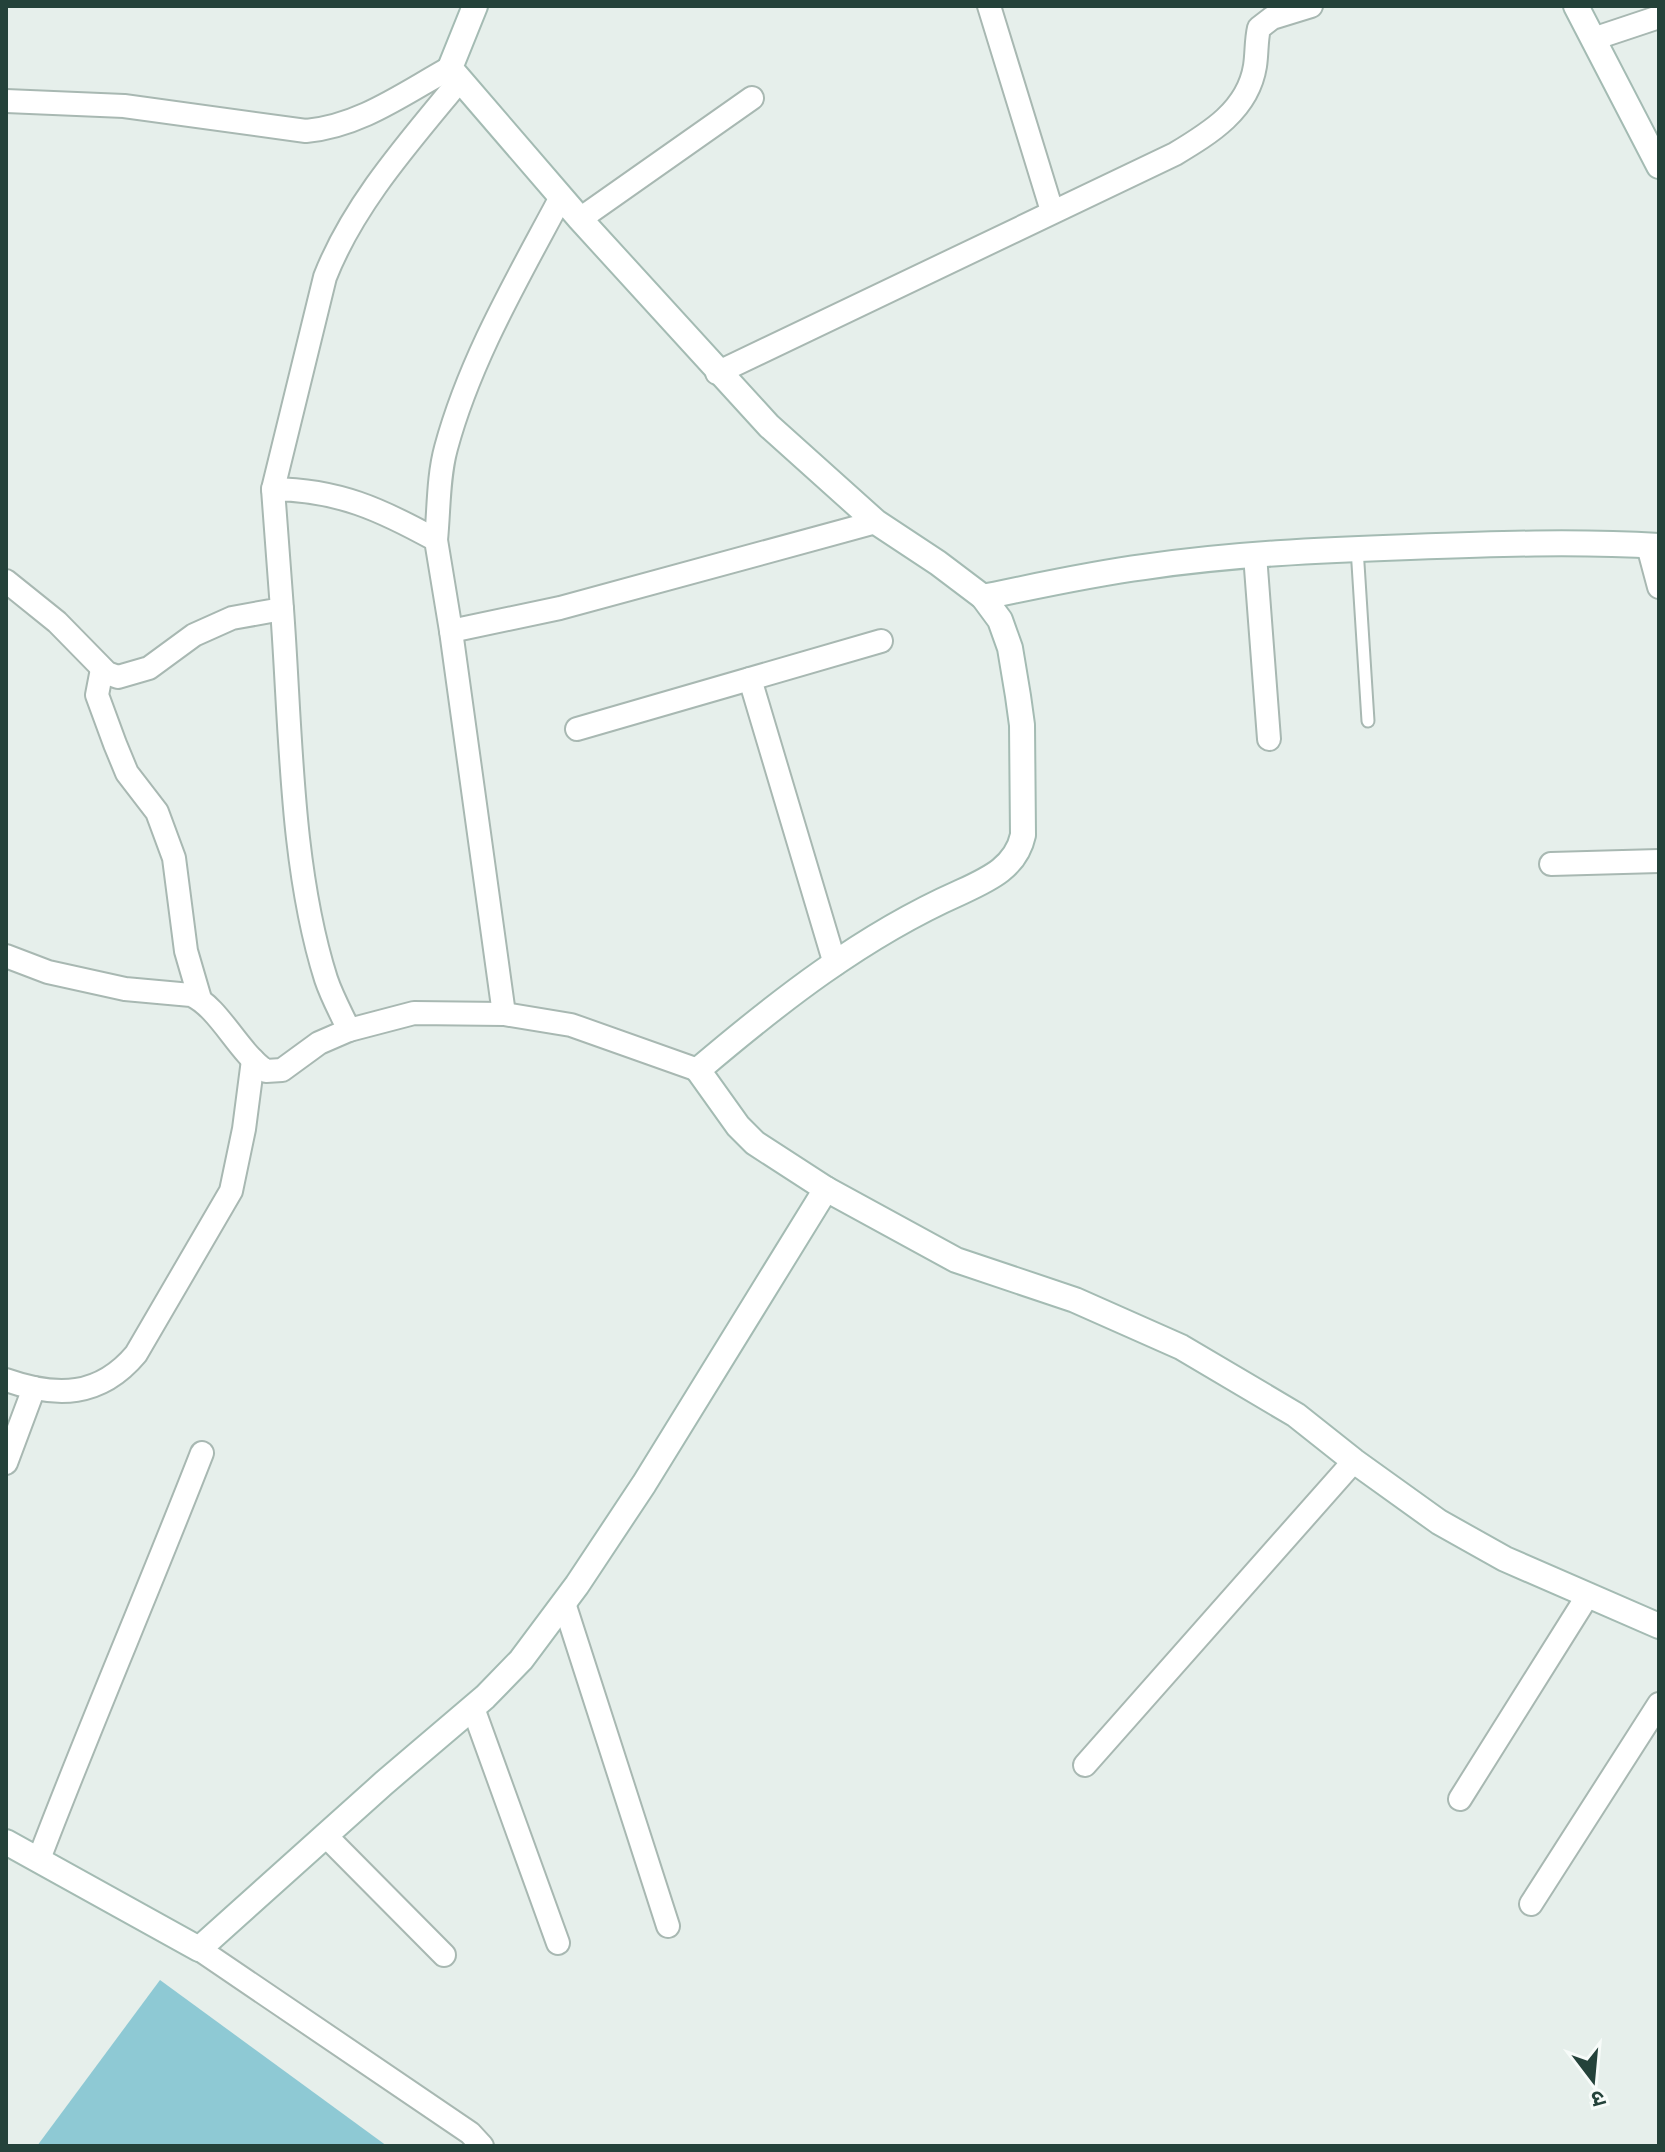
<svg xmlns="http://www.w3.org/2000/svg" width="1665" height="2152" font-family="Raleway,'Noto Sans Devanagari',sans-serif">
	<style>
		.water { fill: #8ec9d4 }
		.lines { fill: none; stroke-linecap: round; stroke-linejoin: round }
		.lane-casing { stroke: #a8b8b2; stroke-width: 15 }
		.street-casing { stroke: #a8b8b2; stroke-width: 26 }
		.secondary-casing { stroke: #a4bbb3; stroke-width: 28 }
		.lane { stroke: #fff; stroke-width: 11 }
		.street { stroke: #fff; stroke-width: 22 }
		.secondary { stroke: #fff; stroke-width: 24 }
	</style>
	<rect width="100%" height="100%" fill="#e6efeb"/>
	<polygon class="water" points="160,1980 387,2146 37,2146"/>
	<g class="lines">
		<g class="lane-casing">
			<polyline id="lane" points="1357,548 1368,721"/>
		</g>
		<g class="street-casing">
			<g id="street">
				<polyline points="989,6 1052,211"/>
				<polyline points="1593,39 1659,17"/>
				<path d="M6,101L124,106L306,131C360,126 403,94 450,68"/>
				<polyline points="580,219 752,98"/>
				<path d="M717,373L1175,154C1210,133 1248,110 1255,66C1257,53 1256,41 1259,28L1272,18L1311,6"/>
				<path d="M273,489L325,277C354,203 410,141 460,80"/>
				<path d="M436,540C439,510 438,477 446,448C470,359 518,278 561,197"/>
				<polyline points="1648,546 1659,587"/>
				<polyline points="1255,555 1269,739"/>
				<path d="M6,581L57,622L107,673L118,677L149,668L194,635L232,618L282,609L273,489C338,490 380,509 436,540L451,631L560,608L876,522"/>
				<path d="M282,609C291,729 290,865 326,979C332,997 341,1013 349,1030L414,1013L504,1014L571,1025L698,1070"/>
				<polyline points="451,631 504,1014"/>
				<polyline points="102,669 97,695 115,744 127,773 157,812 174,858 186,951 200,999"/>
				<polyline points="750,679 835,964"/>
				<polyline points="577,729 881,641"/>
				<polyline points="1551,864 1659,861"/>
				<path d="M6,956L48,972L125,989L191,995C219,1007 238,1052 266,1071L282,1070L319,1043L349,1030"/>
				<path d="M6,1380C57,1398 100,1397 136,1354L231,1191L244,1129L253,1060"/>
				<polyline points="6,1463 34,1388"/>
				<polyline points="564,1603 668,1926"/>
				<polyline points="473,1708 558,1943"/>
				<polyline points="1085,1765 1354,1461"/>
				<polyline points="1460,1799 1588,1595"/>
				<polyline points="325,1835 444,1955"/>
				<path d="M39,1859C91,1723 149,1589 202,1453"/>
				<polyline points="1531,1904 1659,1704"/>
				<polyline points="199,1949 470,2133 482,2146"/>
			</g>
		</g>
		<g class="secondary-casing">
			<g id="secondary">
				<path d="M475,6L450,68L580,219L769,426L876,522L938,563L983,597L1000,620L1010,648L1018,696L1022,725L1023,835C1016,868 987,880 959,893C862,936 778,1002 698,1070L738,1126L755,1143L826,1189L956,1260L1075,1300L1181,1347L1296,1415L1354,1461L1439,1522L1505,1559L1659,1626"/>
				<polyline points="1576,6 1659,166"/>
				<path d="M983,597C1037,586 1090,574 1144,567C1232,554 1322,550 1410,547C1493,544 1576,541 1659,546"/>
				<polyline points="6,1842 199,1949 384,1783 485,1697 521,1660 577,1585 644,1484 826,1189"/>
			</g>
		</g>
		<use href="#lane" class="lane"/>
		<use href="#street" class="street"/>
		<use href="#secondary" class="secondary"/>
	</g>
	<rect width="1665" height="2152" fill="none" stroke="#24423a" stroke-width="16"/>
	<g transform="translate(1593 2080) rotate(164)" stroke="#f7fbf9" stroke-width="6" paint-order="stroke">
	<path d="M0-6L14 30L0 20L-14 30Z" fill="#24423a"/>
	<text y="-12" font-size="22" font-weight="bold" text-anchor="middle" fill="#24423a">उ</text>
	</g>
</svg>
